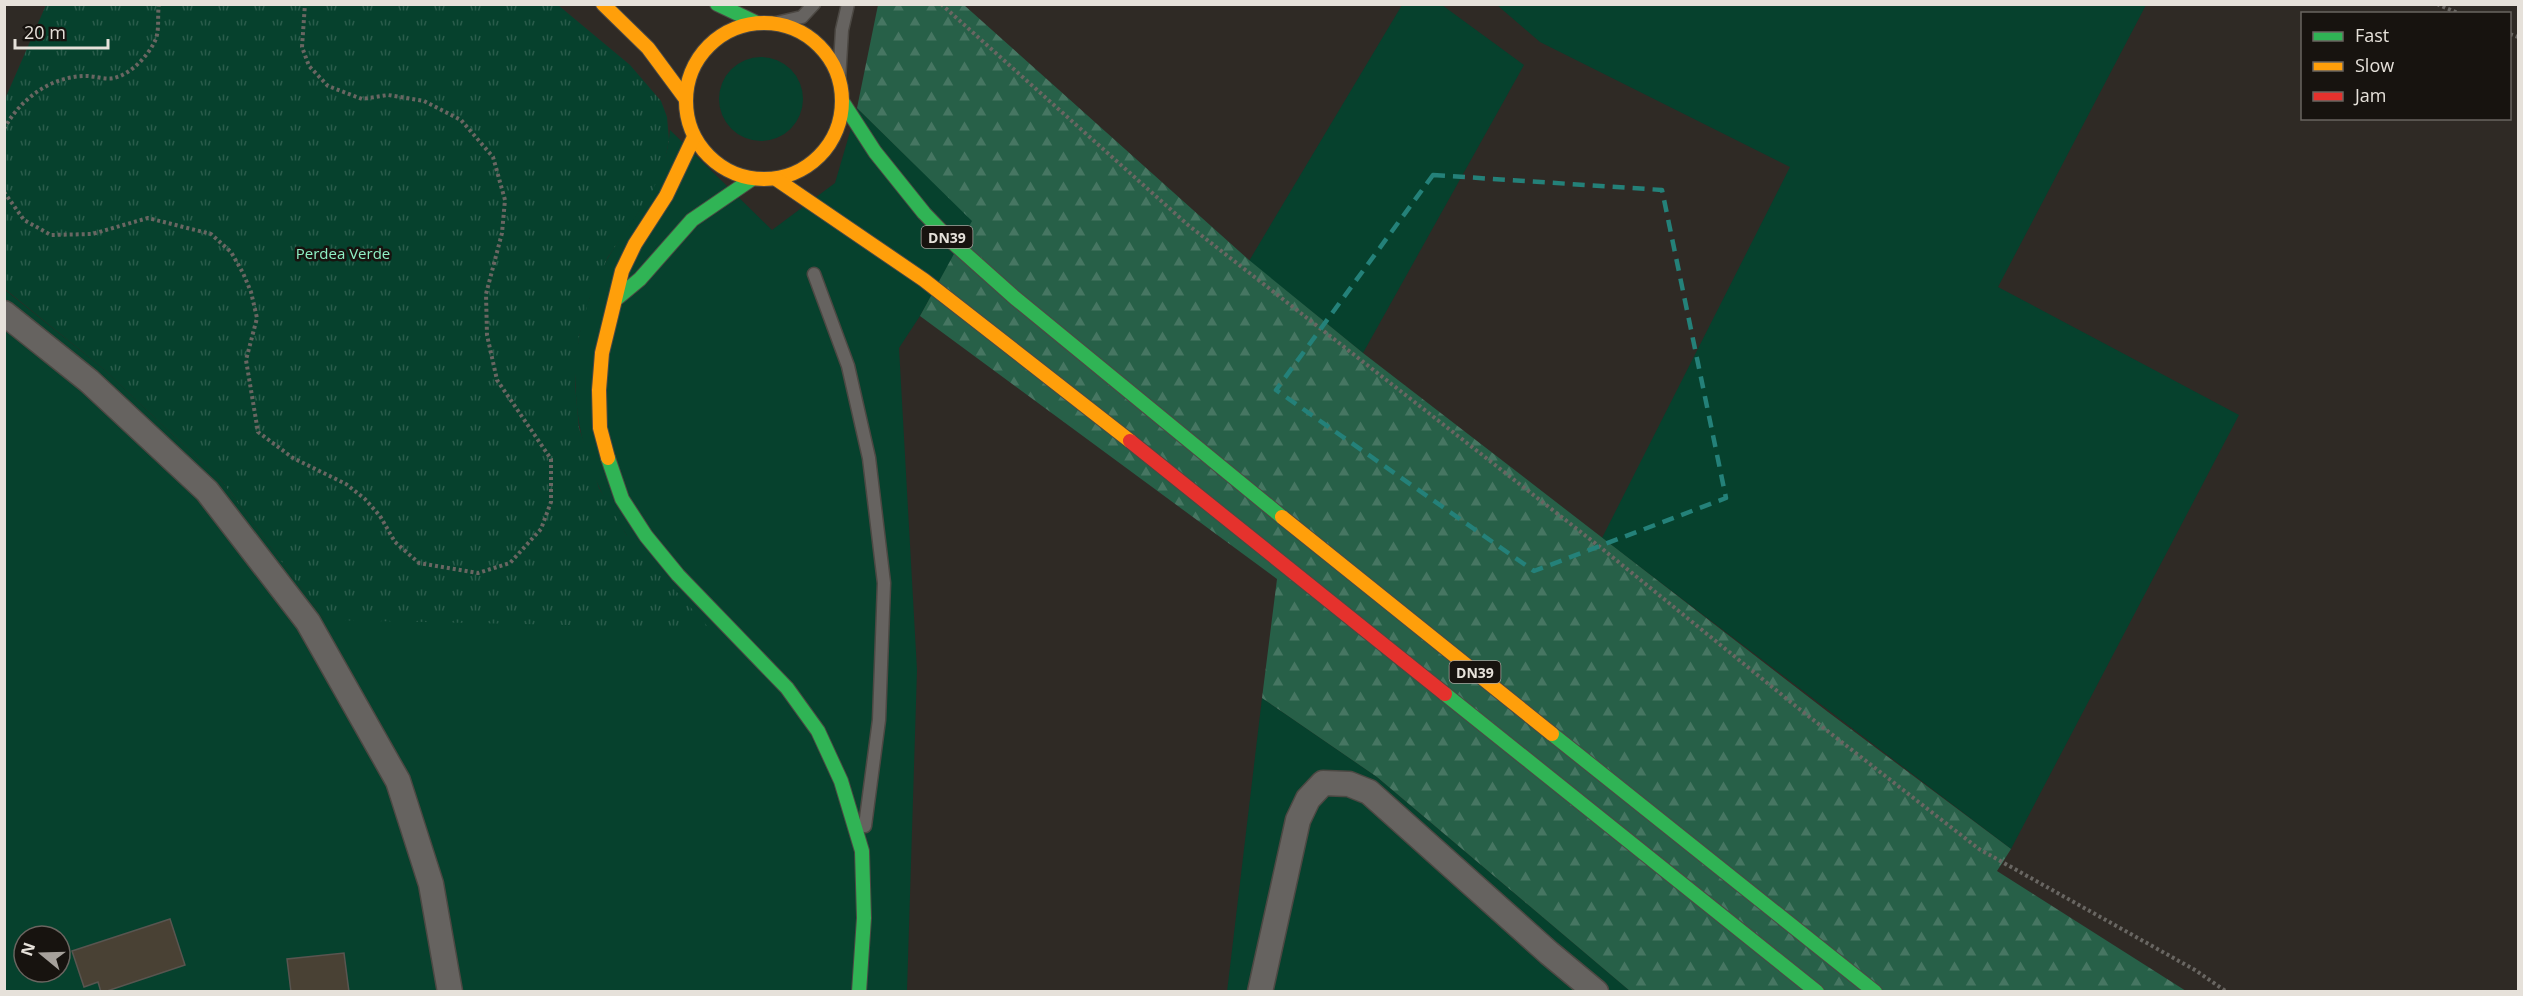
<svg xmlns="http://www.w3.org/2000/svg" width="2523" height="996" font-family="'Open Sans',sans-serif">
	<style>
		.green { fill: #06412d; fill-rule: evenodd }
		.forest { fill: url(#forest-firs) }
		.park { fill: url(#park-tufts) }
		.building { fill: #494134; stroke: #595550; stroke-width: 1.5 }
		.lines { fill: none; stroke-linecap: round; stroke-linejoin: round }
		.lane-casing { stroke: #4c4843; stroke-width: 15 }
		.street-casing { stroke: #4c4843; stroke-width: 27 }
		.fast-casing { stroke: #4c4843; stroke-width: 16 }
		.slow-casing { stroke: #4c4843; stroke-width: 16 }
		.jam-casing { stroke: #4c4843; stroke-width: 16 }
		.path { stroke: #696662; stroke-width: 4; stroke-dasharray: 3 3; stroke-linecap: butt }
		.lane { stroke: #666360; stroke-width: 12 }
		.street { stroke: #666360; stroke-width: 24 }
		.fast { stroke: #30b455; stroke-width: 14 }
		.slow { stroke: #ff9f0a; stroke-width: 14 }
		.jam { stroke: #e5322d; stroke-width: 14 }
		.marked { fill: none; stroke: #248179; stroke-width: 4.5; stroke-dasharray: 12 8; stroke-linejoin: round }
		.labels { text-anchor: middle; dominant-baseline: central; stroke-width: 5; stroke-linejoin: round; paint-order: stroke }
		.shield { fill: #17130f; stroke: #a8a39d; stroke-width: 1.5 }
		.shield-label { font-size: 14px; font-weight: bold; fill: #e6e1da }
		.park-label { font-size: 15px; fill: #8ff0c5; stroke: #17130f }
	</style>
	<defs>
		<pattern id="forest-firs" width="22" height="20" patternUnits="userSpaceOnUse" patternTransform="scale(1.5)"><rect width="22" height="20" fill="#276048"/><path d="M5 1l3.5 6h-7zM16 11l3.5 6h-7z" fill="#467662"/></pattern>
		<pattern id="park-tufts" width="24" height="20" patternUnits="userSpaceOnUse" patternTransform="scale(1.5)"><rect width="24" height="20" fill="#06412d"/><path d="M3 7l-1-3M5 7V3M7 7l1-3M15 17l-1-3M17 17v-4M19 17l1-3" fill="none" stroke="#2a5c4b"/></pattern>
	</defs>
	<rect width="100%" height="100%" fill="#2f2a25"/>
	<g class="green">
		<polygon points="1402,5 1442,5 1524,65 1363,353 1249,261"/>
		<polygon points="1497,5 2146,5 1998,287 2239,415 2011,849 1602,538 1790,167 1540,42"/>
		<circle cx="761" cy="99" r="42"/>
		<path d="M857,108L973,221L920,316L899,348L917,670L907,991H5L4,289L105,370L224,484L325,620L627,536C618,521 607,505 600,489C565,416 567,325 609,256C634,214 666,183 670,130L772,230L835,183ZM24,936H60V972H24Z"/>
		<polygon points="1262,698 1377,777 1630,991 1227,992"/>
	</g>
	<polygon class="forest" points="878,5 964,5 1249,260 1363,353 1828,712 2011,849 1997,871 2186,991 1630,991 1377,777 1262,698 1277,579 920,316 972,221 857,108"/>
	<polygon class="park" points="46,5 558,5 630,65 661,101 667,117 669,140 664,165 652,192 608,257 589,299 579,337 575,385 579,428 599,488 627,536 709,628 325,620 224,484 105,370 5,289 5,99"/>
	<g class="building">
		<polygon points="170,919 185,965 104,992 101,992 98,982 84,987 72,951"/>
		<polygon points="344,953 349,992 291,992 287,959"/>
	</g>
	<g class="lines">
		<g class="lane-casing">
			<g id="lane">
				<polyline points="776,23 802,17 814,4"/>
				<polyline points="839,80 842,30 848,4"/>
				<polyline points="814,274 848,366 869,458 884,583 879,720 865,826"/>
			</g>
		</g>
		<g class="street-casing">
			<g id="street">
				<polyline points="4,313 89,381 207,491 308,622 398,781 431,884 450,992"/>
				<polyline points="1260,992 1298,820 1308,799 1323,783 1349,784 1369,792 1549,953 1596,992"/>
			</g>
		</g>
		<g class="fast-casing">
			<g id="fast">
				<polyline points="717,4 757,23"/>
				<polyline points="842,101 875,152 924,213 950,240 1015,298 1282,517"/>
				<polyline points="616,299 640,279 692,220 752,179"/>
				<polyline points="608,458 622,499 646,536 678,575 787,688 818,731 841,781 862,851 864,918 859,992"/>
				<polyline points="1445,694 1817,992"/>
				<polyline points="1552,734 1875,992"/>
			</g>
		</g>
		<g class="slow-casing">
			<g id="slow">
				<polyline points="603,4 648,48 685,98"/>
				<circle cx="764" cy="101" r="78"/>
				<polyline points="776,179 924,280 1130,441"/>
				<polyline points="608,458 600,428 599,390 602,353 622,271 635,244 666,196 694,137"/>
				<polyline points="1282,517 1552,734"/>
			</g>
		</g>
		<g class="jam-casing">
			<polyline id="jam" points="1130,441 1445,694"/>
		</g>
		<g class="path">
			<polyline points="941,4 1188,225 1600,547 1798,708 1979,849 2195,970 2227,992"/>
			<polyline points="2437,4 2460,14"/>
			<polyline points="2510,34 2518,37"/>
			<path d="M4,129C20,99 51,76 86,76C95,76 106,80 114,78C131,74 147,57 155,41C160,30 157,16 159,4"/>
			<polyline points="4,192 24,220 51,235 92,234 148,218 211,234 231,252 243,273 251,292 257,318 246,360 258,432 293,458 346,484 365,499 380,516 395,542 419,563 478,573 510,563 541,529 551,502 551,459 497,380 487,335 486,294 502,233 505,200 493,157 461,120 424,101 388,95 362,99 328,86 309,66 302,47 305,4"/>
		</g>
		<use href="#lane" class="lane"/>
		<use href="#street" class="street"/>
		<use href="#fast" class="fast"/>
		<use href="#slow" class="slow"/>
		<use href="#jam" class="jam"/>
	</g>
	<path class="marked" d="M1433,175L1662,190L1726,498L1534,571L1276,390Z"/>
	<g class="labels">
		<g class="shield">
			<rect x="921.5" y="226" width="51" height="22" rx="4.5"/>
			<rect x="1449.5" y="661" width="51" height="22" rx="4.5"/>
		</g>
		<g class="shield-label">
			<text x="947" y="237">DN39</text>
			<text x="1475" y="672">DN39</text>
		</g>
		<g class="park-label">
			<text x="343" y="253">Perdea Verde</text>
		</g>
	</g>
	<rect width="2523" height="996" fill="none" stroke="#e6e1da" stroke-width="12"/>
	<rect x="2301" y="12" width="210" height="108" fill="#17130f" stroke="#6a6560" stroke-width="1.5"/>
	<rect x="2313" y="32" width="30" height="9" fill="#30b455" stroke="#6a6560" stroke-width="1.5"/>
	<text x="2355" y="42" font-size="18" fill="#e6e1da">Fast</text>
	<rect x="2313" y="62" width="30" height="9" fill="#ff9f0a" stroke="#6a6560" stroke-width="1.5"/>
	<text x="2355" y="72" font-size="18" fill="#e6e1da">Slow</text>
	<rect x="2313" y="92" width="30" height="9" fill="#e5322d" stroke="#6a6560" stroke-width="1.5"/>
	<text x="2355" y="102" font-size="18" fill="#e6e1da">Jam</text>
	<g transform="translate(42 954) rotate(289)"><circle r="28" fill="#17130f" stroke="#6a6560" stroke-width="1.5"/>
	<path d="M0-4.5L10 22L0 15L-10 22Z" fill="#a6a19b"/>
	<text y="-9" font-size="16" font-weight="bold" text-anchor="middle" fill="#e6e1da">N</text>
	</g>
	<path d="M15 39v9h93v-9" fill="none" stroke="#e6e1da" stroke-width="3"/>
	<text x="24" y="39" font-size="18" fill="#e6e1da" stroke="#17130f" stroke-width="4.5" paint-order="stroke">20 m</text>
</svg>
